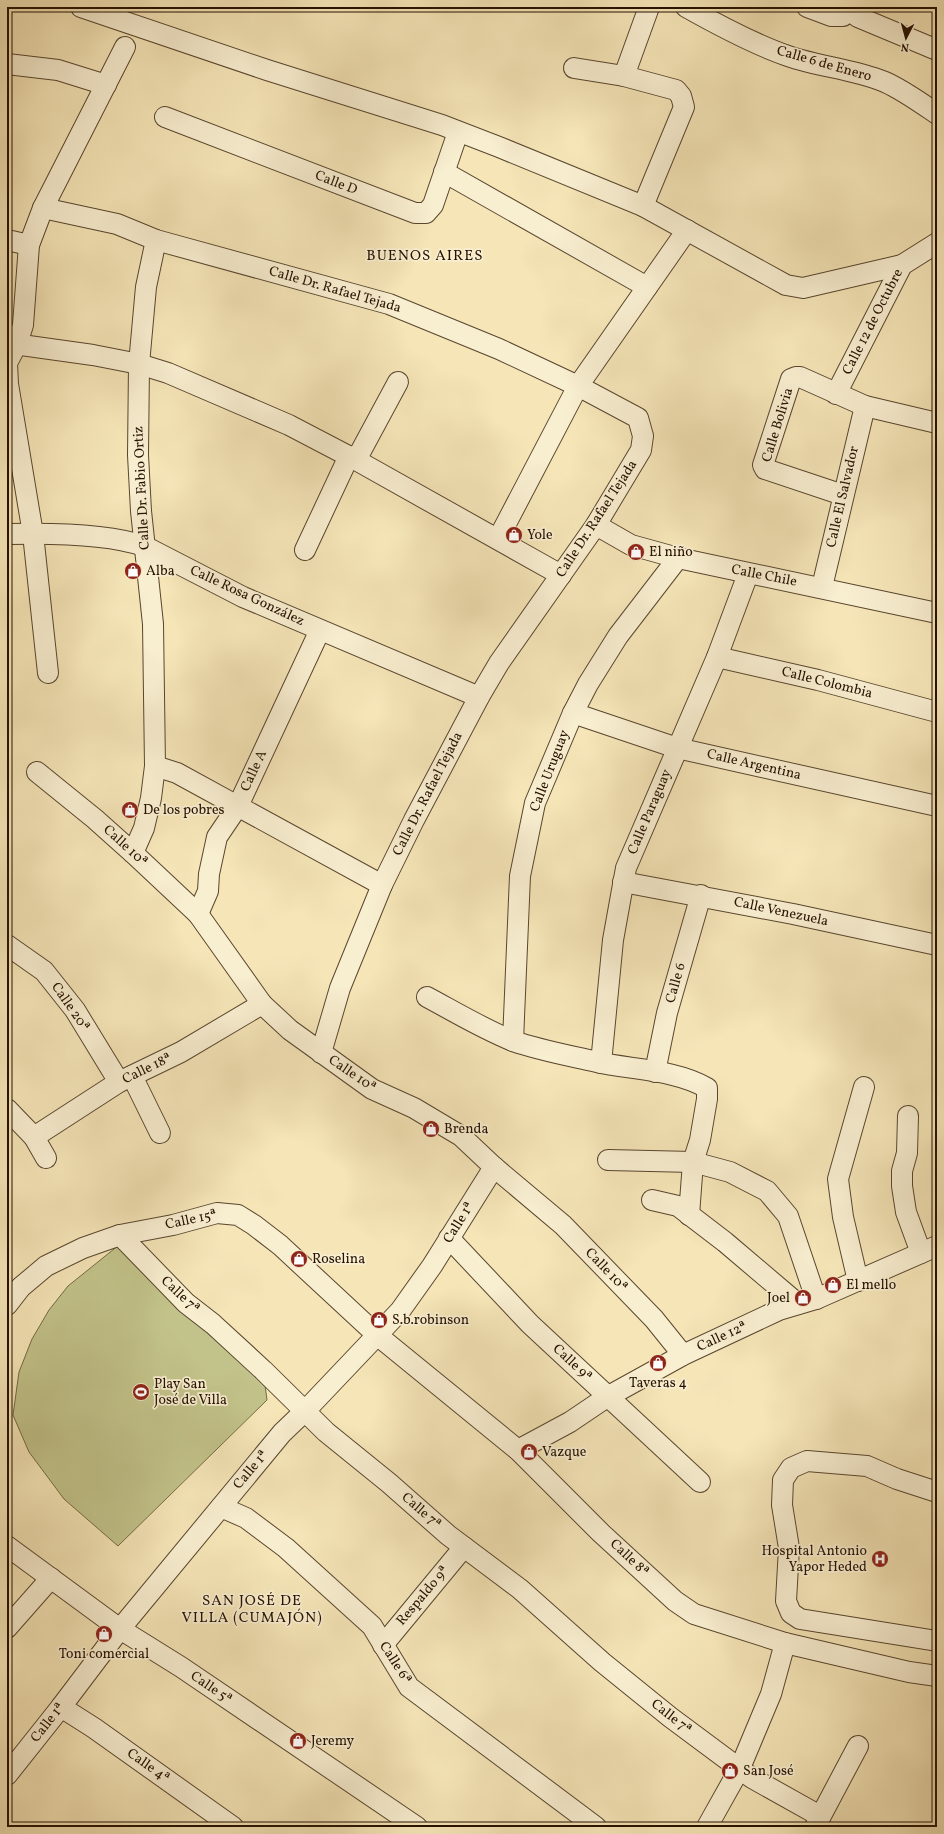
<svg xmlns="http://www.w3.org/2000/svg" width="944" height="1834" font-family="Vollkorn,serif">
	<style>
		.green { fill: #c2c38a; stroke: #746a45 }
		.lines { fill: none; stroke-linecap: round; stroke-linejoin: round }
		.minor-casing { stroke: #59462e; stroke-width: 22 }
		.minor { stroke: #f8eed0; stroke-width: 20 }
		.labels { text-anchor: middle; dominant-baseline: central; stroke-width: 3.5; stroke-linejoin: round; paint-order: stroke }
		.street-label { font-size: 14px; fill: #251100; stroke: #f8eed0 }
		.poi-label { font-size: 14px; fill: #251100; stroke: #f8eed0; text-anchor: start }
		.neighbourhood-label { font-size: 15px; letter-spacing: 1px; fill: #251100; stroke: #f8eed0 }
	</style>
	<rect width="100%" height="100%" fill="#f5e5b7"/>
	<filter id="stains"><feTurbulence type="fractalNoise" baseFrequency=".005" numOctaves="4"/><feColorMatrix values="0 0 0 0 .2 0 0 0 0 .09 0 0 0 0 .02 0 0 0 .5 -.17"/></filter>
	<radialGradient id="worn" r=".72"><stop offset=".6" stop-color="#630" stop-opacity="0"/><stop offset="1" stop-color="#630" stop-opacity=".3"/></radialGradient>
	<polygon class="green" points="119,1245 265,1385 267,1400 118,1546 64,1499 29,1452 13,1415 19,1372 32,1339 49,1310 68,1286"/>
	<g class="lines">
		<g class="minor-casing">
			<g id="minor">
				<polyline points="81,7 267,70 442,125 499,147 643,206 786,285 803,288 902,265"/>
				<path d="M686,7C718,25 753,44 788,56C819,67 854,69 885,82C903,90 921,103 937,114"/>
				<polyline points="807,7 831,16 843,16 849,10"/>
				<polyline points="849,7 849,10 858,17 937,50"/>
				<polyline points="7,64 58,70 106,85"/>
				<polyline points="574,68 624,76 676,90 681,96 684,107 643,206"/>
				<polyline points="624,76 649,7"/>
				<polyline points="165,117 415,213 426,213 433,205 458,132"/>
				<polyline points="444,172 647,287"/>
				<polyline points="43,208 117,224 156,240 389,304 499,349 578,386 638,418 643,436 641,450 596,525 499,663 479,697 414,820 382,885 340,988 321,1053"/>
				<polyline points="7,240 29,245"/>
				<polyline points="7,343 93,355 139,364 168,373 289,425 356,460 561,575"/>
				<polyline points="836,394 902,265 937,243"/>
				<polyline points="356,460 398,382"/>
				<polyline points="843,495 765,469 763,465 791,379 796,377 800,377 865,406 937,423"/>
				<polyline points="596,525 631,545 678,558 937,613"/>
				<path d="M7,534C47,533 106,533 144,546L243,597L479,697"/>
				<polyline points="498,539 578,386 687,230"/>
				<polyline points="305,550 349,456"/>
				<polyline points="822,587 865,406"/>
				<polyline points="717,657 818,680 937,712"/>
				<polyline points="48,673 33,534 8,384 7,363 17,344 23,325 29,245 43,208 125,47"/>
				<polyline points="573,713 677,748 937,806"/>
				<polyline points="155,766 177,773 382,885"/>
				<polyline points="37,772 95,819 133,853 198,914 262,1004 290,1030 372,1089 414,1108 461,1136 494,1167 563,1225 654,1319 683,1355"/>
				<polyline points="133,853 144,828 151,798 155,766 153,624 141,511 138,455 139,364 146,287 156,240"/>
				<polyline points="623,882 793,914 937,945"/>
				<polyline points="198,914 208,891 209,874 217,837 238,806 320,630"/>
				<polyline points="7,945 44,971 75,1010 119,1082"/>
				<path d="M427,997C455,1012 483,1029 513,1041C539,1050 566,1055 593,1061C629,1070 675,1069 707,1088V1099L700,1140L693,1162L689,1215"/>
				<polyline points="513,1041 520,876 535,803 573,713 588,684 618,636 678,558"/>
				<polyline points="601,1063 613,940 626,868 717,657 748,574"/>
				<polyline points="655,1072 667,1013 701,895"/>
				<polyline points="132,1076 160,1133"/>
				<polyline points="7,1109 34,1137 46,1158"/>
				<polyline points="908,1116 907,1153 902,1171 902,1186 906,1212 921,1253"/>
				<polyline points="34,1137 119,1082 181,1052 262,1004"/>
				<polyline points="608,1160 693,1162 730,1172 767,1191 788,1216 816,1299"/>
				<polyline points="652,1200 678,1206 725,1242 798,1304"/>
				<polyline points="120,1235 186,1303 213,1324 263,1370 326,1432 389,1483 448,1535 520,1589 602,1662 670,1717 752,1778 820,1816"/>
				<polyline points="449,1238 530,1324 700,1482"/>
				<polyline points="858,1281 843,1217 838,1179 864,1087"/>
				<polyline points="7,1305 21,1287 46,1266 83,1248 120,1235 173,1225 217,1213 238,1215 254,1225 280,1245 377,1335 518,1450 601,1533 675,1601 694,1614 785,1643 909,1672 937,1676"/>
				<polyline points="518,1450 570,1422 607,1397 683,1355 779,1310 816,1299 937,1246"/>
				<polyline points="937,1492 897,1479 867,1466 807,1461 791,1468 783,1480 782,1505 789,1548 786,1601 791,1613 800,1619 937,1641"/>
				<polyline points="221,1507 246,1518 286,1548 372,1626 409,1687 596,1827"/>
				<polyline points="7,1546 120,1629 181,1667 417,1827"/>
				<polyline points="7,1628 51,1578"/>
				<polyline points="383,1645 464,1547"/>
				<polyline points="61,1707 94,1728 233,1827"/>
				<polyline points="7,1775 61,1707 120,1629 282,1433 305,1411 400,1311 432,1266 494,1167"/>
				<polyline points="707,1827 740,1768 771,1694 785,1643"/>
				<polyline points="815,1827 858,1746"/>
			</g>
		</g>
		<use href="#minor" class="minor"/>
	</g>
	<defs>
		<g id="shop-disc" transform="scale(0.9)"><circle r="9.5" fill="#8f2418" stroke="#f8eed0"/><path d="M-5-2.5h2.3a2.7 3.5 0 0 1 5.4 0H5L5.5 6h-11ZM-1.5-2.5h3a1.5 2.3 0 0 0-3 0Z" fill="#fff"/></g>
		<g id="stadium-disc" transform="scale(0.9)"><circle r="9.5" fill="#8f2418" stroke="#f8eed0"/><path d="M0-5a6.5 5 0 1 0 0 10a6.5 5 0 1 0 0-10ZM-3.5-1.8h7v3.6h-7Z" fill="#fff"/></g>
		<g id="hospital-disc" transform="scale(0.9)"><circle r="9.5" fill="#8f2418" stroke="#f8eed0"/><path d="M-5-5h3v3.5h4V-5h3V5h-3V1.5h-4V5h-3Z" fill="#fff"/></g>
	</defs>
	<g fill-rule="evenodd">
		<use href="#shop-disc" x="514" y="535"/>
		<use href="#shop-disc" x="636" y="552"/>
		<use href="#shop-disc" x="133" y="571"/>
		<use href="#shop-disc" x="130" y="810"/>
		<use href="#shop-disc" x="431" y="1129"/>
		<use href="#shop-disc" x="299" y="1259"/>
		<use href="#shop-disc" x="833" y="1285"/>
		<use href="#shop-disc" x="803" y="1298"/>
		<use href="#shop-disc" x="379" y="1320"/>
		<use href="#shop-disc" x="658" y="1363"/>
		<use href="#stadium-disc" x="141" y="1392"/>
		<use href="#shop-disc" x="529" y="1452"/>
		<use href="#hospital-disc" x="880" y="1559"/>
		<use href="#shop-disc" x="104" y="1634"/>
		<use href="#shop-disc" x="298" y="1741"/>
		<use href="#shop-disc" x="730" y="1771"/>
	</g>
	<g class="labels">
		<g class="street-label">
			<text transform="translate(824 64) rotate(16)">Calle 6 de Enero</text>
			<text transform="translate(336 183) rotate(21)">Calle D</text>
			<text transform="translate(335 290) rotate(16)">Calle Dr. Rafael Tejada</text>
			<text transform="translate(873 322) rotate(-63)">Calle 12 de Octubre</text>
			<text transform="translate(778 425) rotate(-73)">Calle Bolivia</text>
			<text transform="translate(142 488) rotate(-93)">Calle Dr. Fabio Ortiz</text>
			<text transform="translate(843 497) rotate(-77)">Calle El Salvador</text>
			<text transform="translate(597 519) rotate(-57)">Calle Dr. Rafael Tejada</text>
			<text transform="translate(764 576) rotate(11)">Calle Chile</text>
			<text transform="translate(247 596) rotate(25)">Calle Rosa González</text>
			<text transform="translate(827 683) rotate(14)">Calle Colombia</text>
			<text transform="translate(754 765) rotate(13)">Calle Argentina</text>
			<text transform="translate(254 771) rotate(-65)">Calle A</text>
			<text transform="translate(550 771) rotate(-69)">Calle Uruguay</text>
			<text transform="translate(428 794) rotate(-63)">Calle Dr. Rafael Tejada</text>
			<text transform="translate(650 812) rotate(-67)">Calle Paraguay</text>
			<text transform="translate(125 846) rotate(42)">Calle 10ª</text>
			<text transform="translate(781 912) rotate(12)">Calle Venezuela</text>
			<text transform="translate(676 983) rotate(-74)">Calle 6</text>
			<text transform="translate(70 1007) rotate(55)">Calle 20ª</text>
			<text transform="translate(147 1069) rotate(-26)">Calle 18ª</text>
			<text transform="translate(352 1074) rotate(34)">Calle 10ª</text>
			<text transform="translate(191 1220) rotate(-12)">Calle 15ª</text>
			<text transform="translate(459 1223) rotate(-58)">Calle 1ª</text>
			<text transform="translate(606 1270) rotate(46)">Calle 10ª</text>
			<text transform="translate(180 1295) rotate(43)">Calle 7ª</text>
			<text transform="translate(722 1337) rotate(-25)">Calle 12ª</text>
			<text transform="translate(572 1363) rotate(43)">Calle 9ª</text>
			<text transform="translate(251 1470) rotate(-50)">Calle 1ª</text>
			<text transform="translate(421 1511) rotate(41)">Calle 7ª</text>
			<text transform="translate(629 1558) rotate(43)">Calle 8ª</text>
			<text transform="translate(423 1596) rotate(-50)">Respaldo 9ª</text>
			<text transform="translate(395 1663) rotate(57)">Calle 6ª</text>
			<text transform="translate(211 1688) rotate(34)">Calle 5ª</text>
			<text transform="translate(671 1717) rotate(38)">Calle 7ª</text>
			<text transform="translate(48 1723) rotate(-52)">Calle 1ª</text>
			<text transform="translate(148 1766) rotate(35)">Calle 4ª</text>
		</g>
		<g class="poi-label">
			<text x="527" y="535">Yole</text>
			<text x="649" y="552">El niño</text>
			<text x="146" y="571">Alba</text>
			<text x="143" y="810">De los pobres</text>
			<text x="444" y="1129">Brenda</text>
			<text x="312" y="1259">Roselina</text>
			<text x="846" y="1285">El mello</text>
			<text x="790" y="1298" text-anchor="end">Joel</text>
			<text x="392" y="1320">S.b.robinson</text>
			<text x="658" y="1383" text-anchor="middle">Taveras 4</text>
			<text x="154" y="1384">Play San<tspan x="154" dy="16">José de Villa</tspan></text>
			<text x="542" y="1452">Vazque</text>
			<text x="867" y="1551" text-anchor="end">Hospital Antonio<tspan x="867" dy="16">Yapor Heded</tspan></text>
			<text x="104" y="1654" text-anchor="middle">Toni comercial</text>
			<text x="311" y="1741">Jeremy</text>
			<text x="743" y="1771">San José</text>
		</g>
		<g class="neighbourhood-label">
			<text x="425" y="256">BUENOS AIRES</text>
			<text x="252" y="1601">SAN JOSÉ DE<tspan x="252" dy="17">VILLA (CUMAJÓN)</tspan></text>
		</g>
	</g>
	<rect width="944" height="1834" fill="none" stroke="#f5e5b7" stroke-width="24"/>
	<rect x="8" y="8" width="928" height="1818" fill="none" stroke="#251100" stroke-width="2"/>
	<rect x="12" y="12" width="920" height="1810" fill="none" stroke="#251100"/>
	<g transform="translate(906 38) rotate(186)" stroke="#f8eed0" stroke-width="3" paint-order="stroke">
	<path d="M0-3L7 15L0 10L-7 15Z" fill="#251100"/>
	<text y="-6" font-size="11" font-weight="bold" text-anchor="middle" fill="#251100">N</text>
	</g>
	<rect width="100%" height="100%" filter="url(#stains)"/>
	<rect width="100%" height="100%" fill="url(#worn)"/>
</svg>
